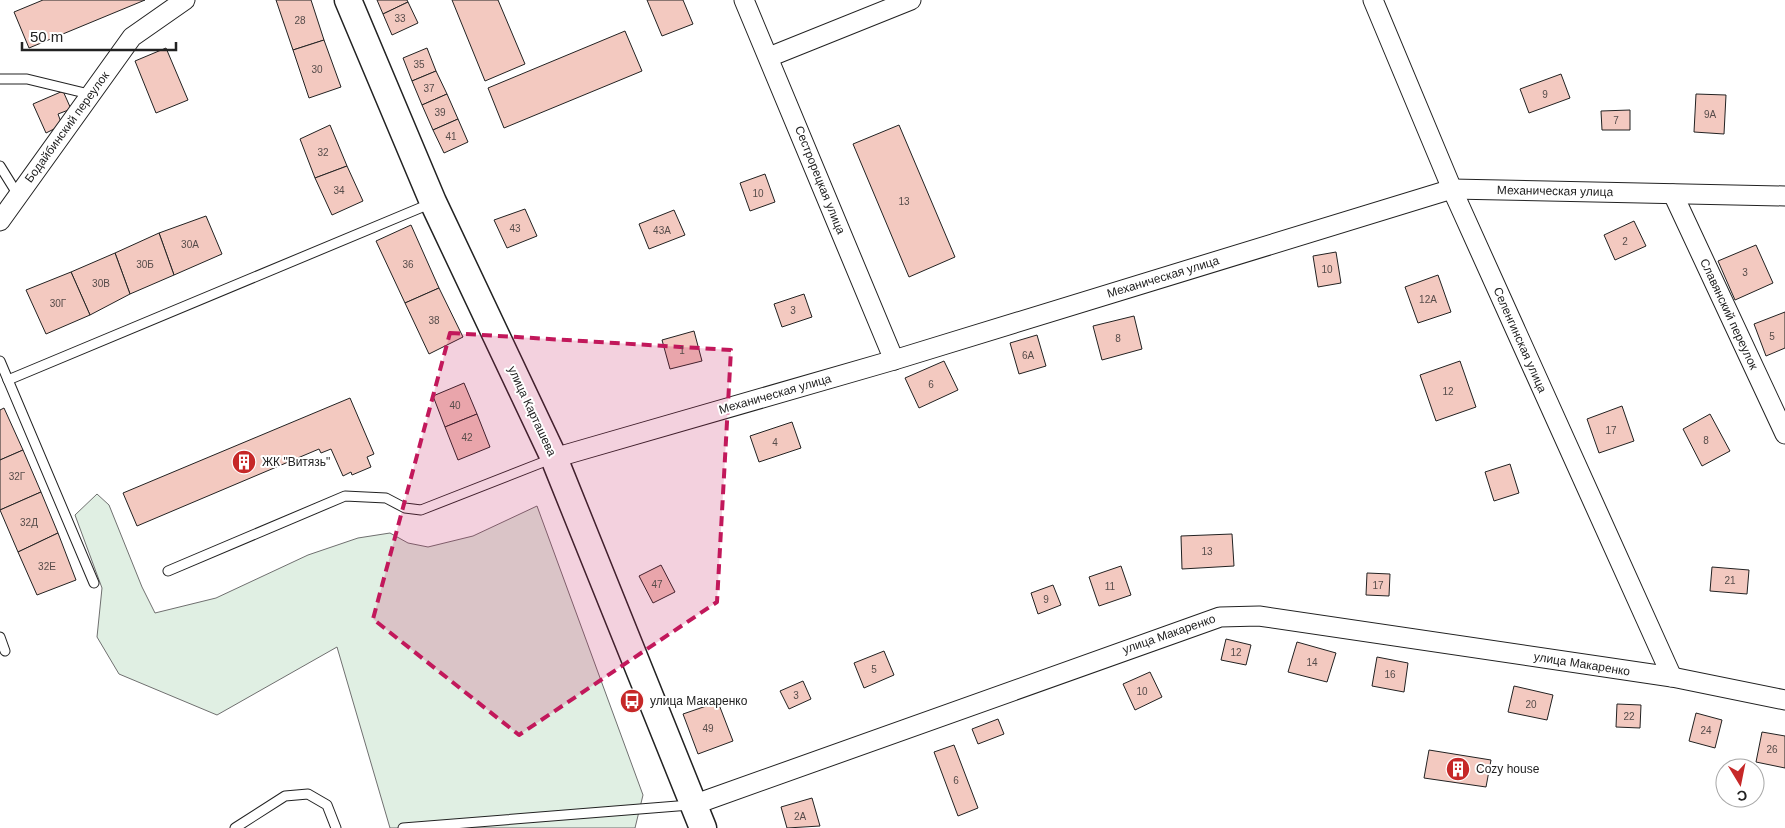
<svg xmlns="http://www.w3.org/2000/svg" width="1785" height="828" font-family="Arial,sans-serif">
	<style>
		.green { fill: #e0efe3; stroke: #6f6f6f }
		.building { fill: #f3c9c0; stroke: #222 }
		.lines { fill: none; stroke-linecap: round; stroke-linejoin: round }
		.lane-casing { stroke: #222; stroke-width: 11 }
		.street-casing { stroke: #222; stroke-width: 21 }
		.secondary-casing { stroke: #222; stroke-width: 29 }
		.lane { stroke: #fff; stroke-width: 9 }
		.street { stroke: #fff; stroke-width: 19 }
		.secondary { stroke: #fff; stroke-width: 26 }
		.marked { fill: #c2185b; fill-opacity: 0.2; stroke: #c2185b; stroke-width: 4; stroke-dasharray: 10 6; stroke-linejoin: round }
		.labels { text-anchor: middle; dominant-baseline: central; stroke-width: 4; stroke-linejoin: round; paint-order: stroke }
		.number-label { font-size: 10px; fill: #564c4a }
		.street-label { font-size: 12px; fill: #222; stroke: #fff }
		.poi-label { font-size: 12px; fill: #222; stroke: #fff; text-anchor: start }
	</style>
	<rect width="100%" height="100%" fill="#fff"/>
	<polygon class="green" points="97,494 109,505 142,587 155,613 216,598 308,555 358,538 390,533 408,543 428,547 473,536 537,506 643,795 635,828 390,828 337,647 217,715 119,674 97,637 102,588 75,515"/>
	<g class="building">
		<polygon points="43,0 145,0 29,48 14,12"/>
		<polygon points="276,0 311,0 324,40 293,50"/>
		<polygon points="377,0 407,0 408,2 383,14"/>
		<polygon points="452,0 498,0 525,64 485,81"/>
		<polygon points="647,0 683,0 693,24 662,36"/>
		<polygon points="408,2 418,23 392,35 383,14"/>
		<polygon points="625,31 642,71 504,128 488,88"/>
		<polygon points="324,40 341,87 309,98 293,50"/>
		<polygon points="166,48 188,100 156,113 135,61"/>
		<polygon points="427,48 436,71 412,81 403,58"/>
		<polygon points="436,71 447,94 422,105 412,81"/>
		<polygon points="1561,74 1570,98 1529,113 1520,89"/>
		<polygon points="63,91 71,109 58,114 62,125 46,133 33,104"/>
		<polygon points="447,94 458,119 433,130 422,105"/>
		<polygon points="1696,94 1726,95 1724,134 1694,132"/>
		<polygon points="1630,110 1630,130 1602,130 1601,111"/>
		<polygon points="458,119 468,142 444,153 433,130"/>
		<polygon points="330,125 347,166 315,178 300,139"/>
		<polygon points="899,125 955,257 909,277 853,144"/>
		<polygon points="347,166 363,201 332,215 315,178"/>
		<polygon points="765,174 775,202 750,211 740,183"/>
		<polygon points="525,209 537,236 507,248 494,220"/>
		<polygon points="674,210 685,235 649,249 639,224"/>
		<polygon points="206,216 222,254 174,275 159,233"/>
		<polygon points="1634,221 1646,246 1615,260 1604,235"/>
		<polygon points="411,225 439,288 405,303 376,241"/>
		<polygon points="159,233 174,275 130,294 115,253"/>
		<polygon points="1756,245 1773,283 1735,300 1718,261"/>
		<polygon points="1336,252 1341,283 1318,287 1313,256"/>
		<polygon points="115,253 130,294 90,315 71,272"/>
		<polygon points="71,272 90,315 46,334 26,290"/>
		<polygon points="1438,275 1451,312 1418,323 1405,287"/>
		<polygon points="439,288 463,337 429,354 405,303"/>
		<polygon points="804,294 812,317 782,327 774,304"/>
		<polygon points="1785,312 1785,348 1766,356 1754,324"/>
		<polygon points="1134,316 1142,349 1102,360 1093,326"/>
		<polygon points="694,331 702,361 670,369 662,340"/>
		<polygon points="1037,335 1046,366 1019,374 1010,343"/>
		<polygon points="944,361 958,390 919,408 905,378"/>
		<polygon points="1460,361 1476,407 1436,421 1420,375"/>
		<polygon points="464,383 477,414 445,427 433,396"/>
		<polygon points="350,398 374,454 367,457 371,467 352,475 351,472 343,476 331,449 321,453 319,449 137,526 123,493"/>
		<polygon points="1622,406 1634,441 1599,453 1587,419"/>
		<polygon points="4,408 23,450 0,460 0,410"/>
		<polygon points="477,414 490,447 458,460 445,427"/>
		<polygon points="1710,414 1730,451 1702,466 1683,429"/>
		<polygon points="792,422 801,448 759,462 750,436"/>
		<polygon points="23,450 41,492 0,510 0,460"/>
		<polygon points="1510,464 1519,493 1494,501 1485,472"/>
		<polygon points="41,492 58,533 18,552 0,510"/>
		<polygon points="58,533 76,580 37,595 18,552"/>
		<polygon points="1232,534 1234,566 1182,569 1181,536"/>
		<polygon points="661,565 675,592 653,603 639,576"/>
		<polygon points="1121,566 1131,595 1099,606 1089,577"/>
		<polygon points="1712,567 1749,570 1747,594 1710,591"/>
		<polygon points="1367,573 1390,574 1389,596 1366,595"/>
		<polygon points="1053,585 1061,605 1038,614 1031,593"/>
		<polygon points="1226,639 1251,645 1246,665 1221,660"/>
		<polygon points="1297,642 1336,653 1327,682 1288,672"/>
		<polygon points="884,651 894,675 864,688 854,663"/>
		<polygon points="1377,657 1408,663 1404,692 1372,686"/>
		<polygon points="1150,672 1162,697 1135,710 1123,684"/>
		<polygon points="803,681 811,699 789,709 780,691"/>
		<polygon points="1514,686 1553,695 1547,720 1508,712"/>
		<polygon points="718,702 733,741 698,754 683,714"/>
		<polygon points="1617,704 1641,705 1640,728 1616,727"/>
		<polygon points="1696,713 1722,720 1715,748 1689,741"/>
		<polygon points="998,719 1004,734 978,744 972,729"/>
		<polygon points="1762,732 1785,736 1785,768 1756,762"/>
		<polygon points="954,745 978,808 958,816 934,752"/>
		<polygon points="1429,750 1491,760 1486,787 1424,778"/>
		<polygon points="812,798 820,826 787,828 781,807"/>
	</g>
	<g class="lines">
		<g class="lane-casing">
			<g id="lane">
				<polyline points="0,79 27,79 89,94"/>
				<polyline points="0,166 18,195"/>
				<polyline points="0,361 94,583"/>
				<polyline points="8,380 432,203"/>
				<polyline points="168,571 345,496 386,498 405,508 421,510 551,459"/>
				<polyline points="0,637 5,651"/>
				<polyline points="235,828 285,796 308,794 327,805 336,828"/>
				<polyline points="403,828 690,805"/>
			</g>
		</g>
		<g class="street-casing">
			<g id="street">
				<polyline points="744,0 894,360"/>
				<polyline points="1373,0 1452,189 1672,677"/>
				<polyline points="769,57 911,0"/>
				<polyline points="1673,194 1785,434"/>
				<polyline points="0,221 132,37 185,0"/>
				<polyline points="554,458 894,360 1452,189 1785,196"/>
				<polyline points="693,805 1220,617 1259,616 1672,677 1785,700"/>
			</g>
		</g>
		<g class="secondary-casing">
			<polyline id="secondary" points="348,0 433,202 554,458 703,828"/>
		</g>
		<use href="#lane" class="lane"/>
		<use href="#street" class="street"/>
		<use href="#secondary" class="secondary"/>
	</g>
	<path class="marked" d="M450,333L731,350L717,602L519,735L373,619Z"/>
	<defs>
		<g id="building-disc" transform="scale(1.25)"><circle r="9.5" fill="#c62828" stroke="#fff"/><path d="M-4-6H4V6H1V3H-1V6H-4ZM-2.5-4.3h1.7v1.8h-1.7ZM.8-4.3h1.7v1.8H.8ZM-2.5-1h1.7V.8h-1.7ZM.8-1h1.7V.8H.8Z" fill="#fff"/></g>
		<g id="bus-disc" transform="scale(1.25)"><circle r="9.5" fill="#c62828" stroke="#fff"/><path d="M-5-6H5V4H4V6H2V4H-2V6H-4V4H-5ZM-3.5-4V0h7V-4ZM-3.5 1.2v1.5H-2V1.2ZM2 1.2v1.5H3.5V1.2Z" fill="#fff"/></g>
	</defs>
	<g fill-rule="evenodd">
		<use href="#building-disc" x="244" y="462"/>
		<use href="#bus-disc" x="632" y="701"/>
		<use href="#building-disc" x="1458" y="769"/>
	</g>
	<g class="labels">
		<g class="number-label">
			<text x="400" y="18">33</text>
			<text x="300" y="20">28</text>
			<text x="419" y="64">35</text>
			<text x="317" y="69">30</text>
			<text x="429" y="88">37</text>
			<text x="1545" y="94">9</text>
			<text x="440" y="112">39</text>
			<text x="1710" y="114">9А</text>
			<text x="1616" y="120">7</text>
			<text x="451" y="136">41</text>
			<text x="323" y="152">32</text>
			<text x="339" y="190">34</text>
			<text x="758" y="193">10</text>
			<text x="904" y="201">13</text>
			<text x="515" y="228">43</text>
			<text x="662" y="230">43А</text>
			<text x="1625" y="241">2</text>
			<text x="190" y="244">30А</text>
			<text x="145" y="264">30Б</text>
			<text x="408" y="264">36</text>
			<text x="1327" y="269">10</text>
			<text x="1745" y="272">3</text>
			<text x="101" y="283">30В</text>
			<text x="1428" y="299">12А</text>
			<text x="58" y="303">30Г</text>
			<text x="793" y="310">3</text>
			<text x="434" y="320">38</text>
			<text x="1772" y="336">5</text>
			<text x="1118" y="338">8</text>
			<text x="682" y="350">1</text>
			<text x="1028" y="355">6А</text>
			<text x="931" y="384">6</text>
			<text x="1448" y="391">12</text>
			<text x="455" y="405">40</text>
			<text x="1611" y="430">17</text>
			<text x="467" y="437">42</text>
			<text x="1706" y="440">8</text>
			<text x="775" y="442">4</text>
			<text x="17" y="476">32Г</text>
			<text x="29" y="522">32Д</text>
			<text x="1207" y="551">13</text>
			<text x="47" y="566">32Е</text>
			<text x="1730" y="580">21</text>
			<text x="657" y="584">47</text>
			<text x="1378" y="585">17</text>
			<text x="1110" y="586">11</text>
			<text x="1046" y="599">9</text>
			<text x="1236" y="652">12</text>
			<text x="1312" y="662">14</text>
			<text x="874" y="669">5</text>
			<text x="1390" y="674">16</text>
			<text x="1142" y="691">10</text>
			<text x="796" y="695">3</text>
			<text x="1531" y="704">20</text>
			<text x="1629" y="716">22</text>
			<text x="708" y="728">49</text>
			<text x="1706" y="730">24</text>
			<text x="1772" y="749">26</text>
			<text x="956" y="780">6</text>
			<text x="800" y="816">2А</text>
		</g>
		<g class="street-label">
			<text transform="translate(67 127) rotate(-54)">Бодайбинский переулок</text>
			<text transform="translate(820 180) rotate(68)">Сестрорецкая улица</text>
			<text transform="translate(1555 191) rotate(1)">Механическая улица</text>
			<text transform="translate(1163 277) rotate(-17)">Механическая улица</text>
			<text transform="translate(1729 314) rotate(65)">Славянский переулок</text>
			<text transform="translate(1520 340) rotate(66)">Селенгинская улица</text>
			<text transform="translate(775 394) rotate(-16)">Механическая улица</text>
			<text transform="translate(532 411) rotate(65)">улица Карташева</text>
			<text transform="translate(1169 634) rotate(-19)">улица Макаренко</text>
			<text transform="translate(1582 664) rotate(9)">улица Макаренко</text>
		</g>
		<g class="poi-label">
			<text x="262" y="462">ЖК "Витязь"</text>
			<text x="650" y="701">улица Макаренко</text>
			<text x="1476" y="769">Cozy house</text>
		</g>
	</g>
	<g transform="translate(1740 783) rotate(170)"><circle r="24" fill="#ffffff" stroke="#a7a7a7"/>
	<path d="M0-4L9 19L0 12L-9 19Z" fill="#c62828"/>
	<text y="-8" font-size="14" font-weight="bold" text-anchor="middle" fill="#222222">С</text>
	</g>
	<path d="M22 42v8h154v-8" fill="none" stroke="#222222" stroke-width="2.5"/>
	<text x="30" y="42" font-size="15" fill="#222222" stroke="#ffffff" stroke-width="4" paint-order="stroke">50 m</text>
</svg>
